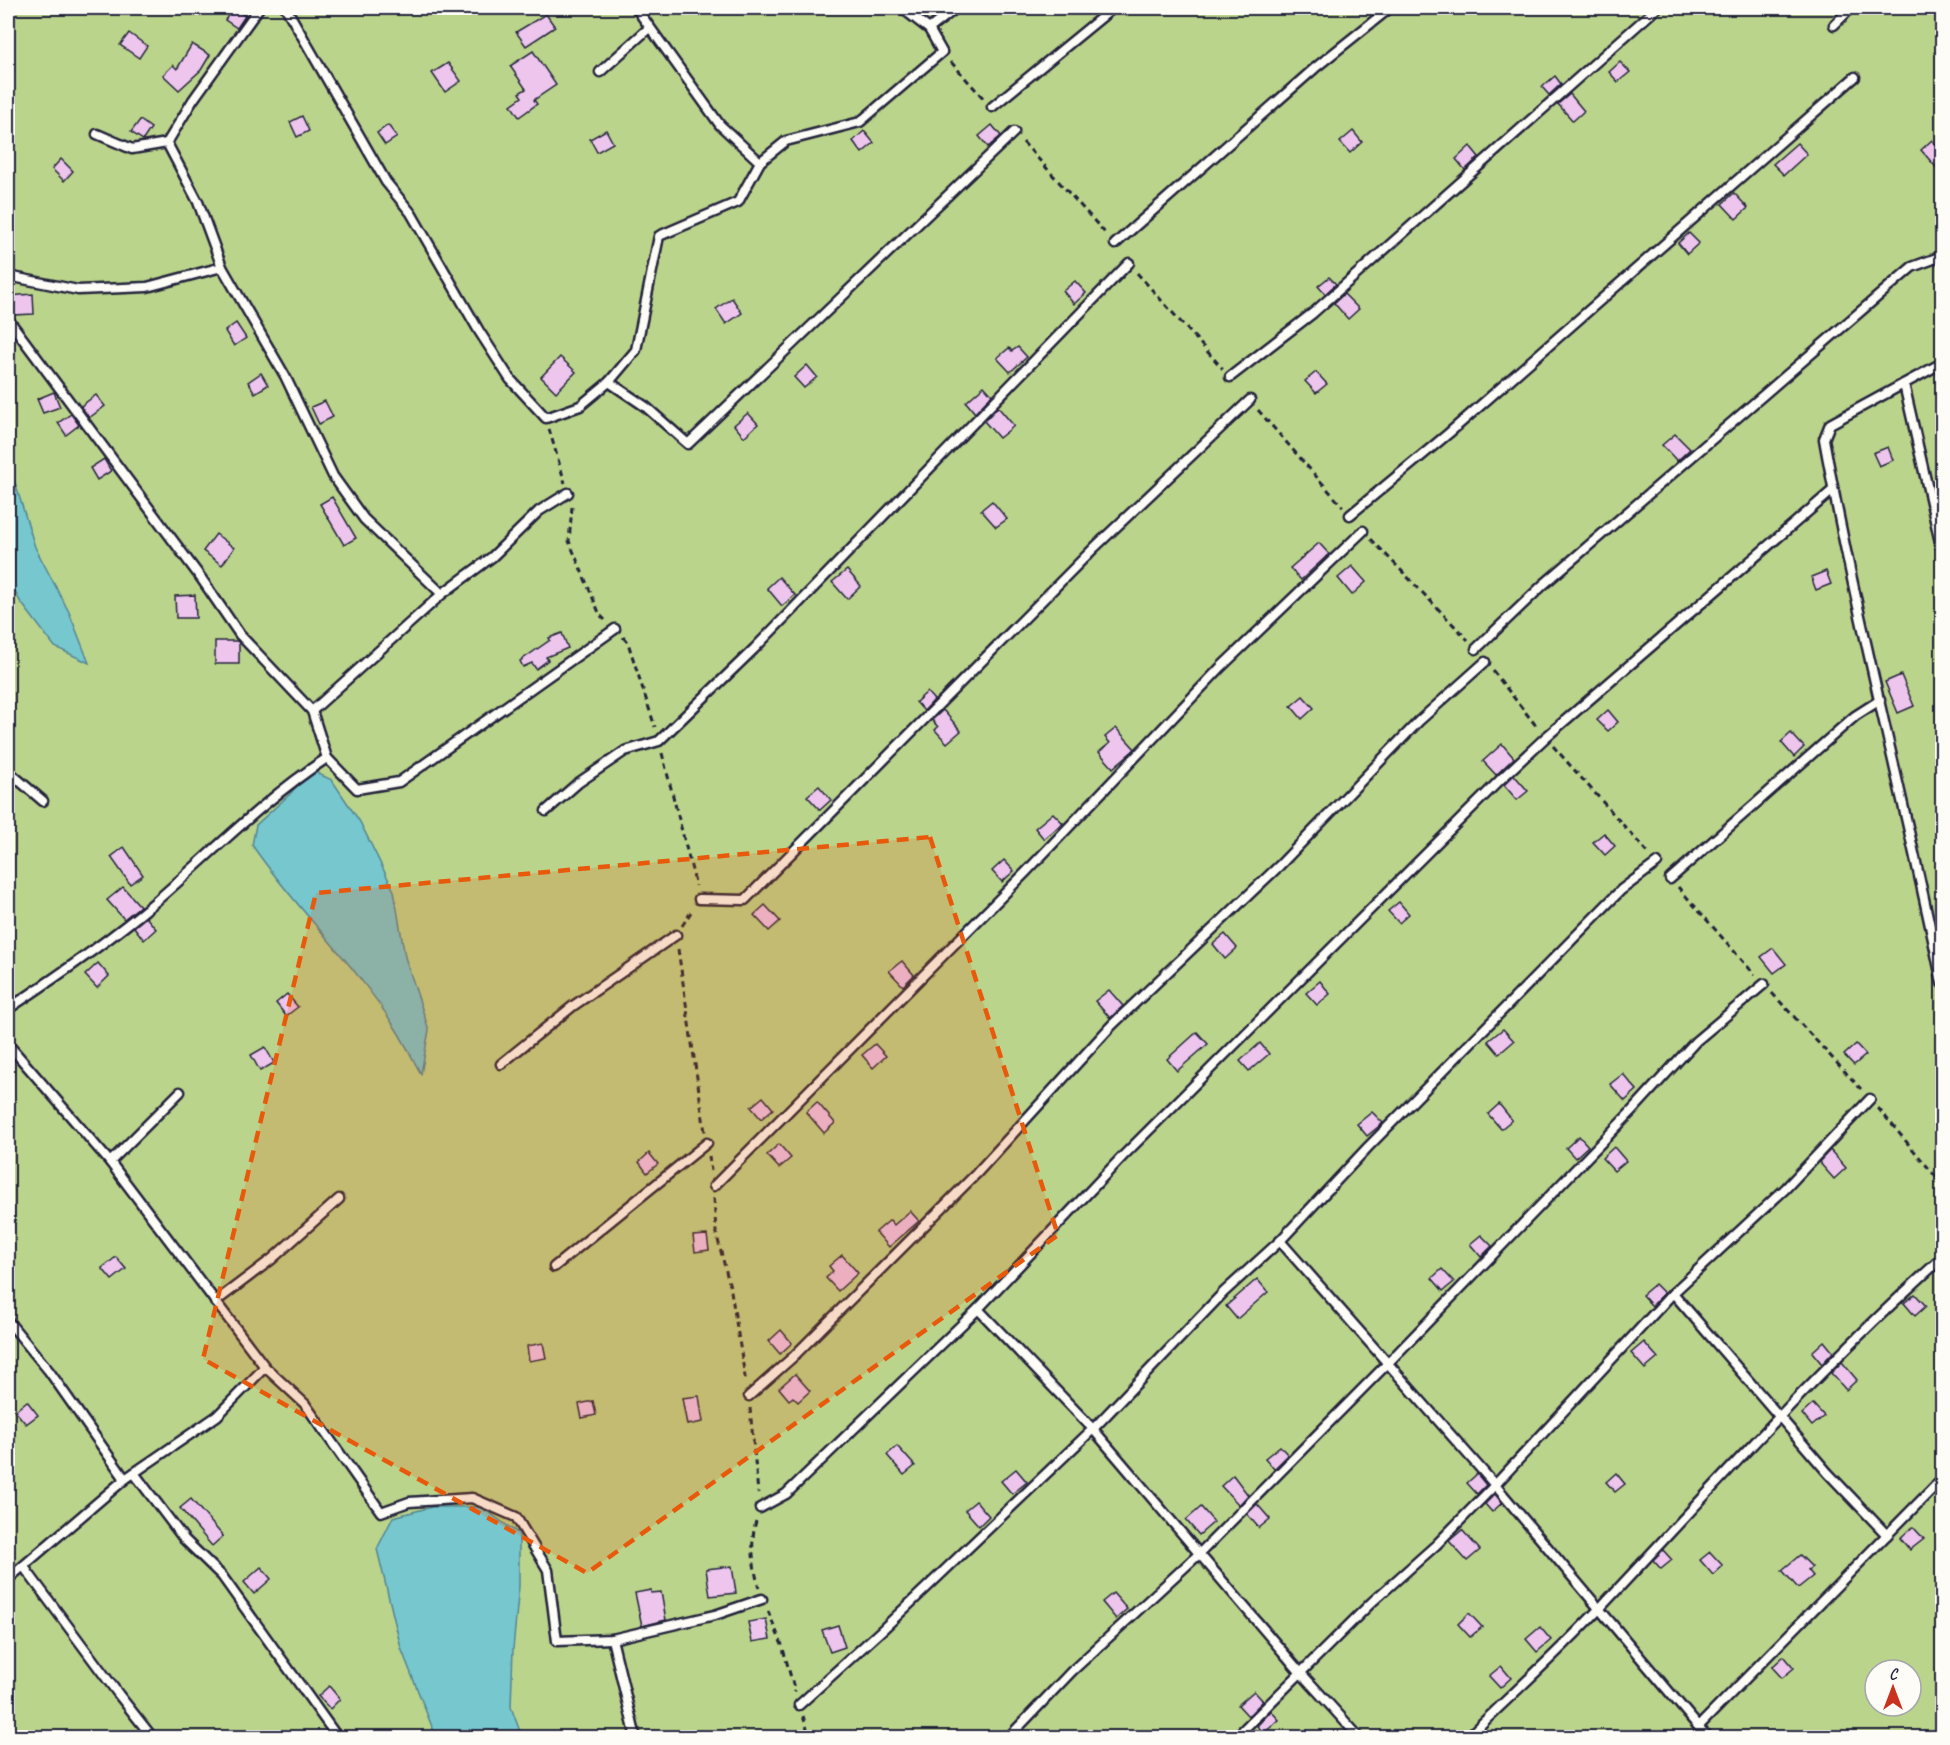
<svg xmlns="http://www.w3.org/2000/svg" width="1950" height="1745" font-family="Caveat,sans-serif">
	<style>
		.green { fill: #bbd48b; stroke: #6e7b63; stroke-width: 1.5; fill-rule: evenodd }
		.water { fill: #76c7ce; stroke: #548593; stroke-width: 1.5 }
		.building { fill: #edc5ed; stroke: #22223b; stroke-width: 1.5 }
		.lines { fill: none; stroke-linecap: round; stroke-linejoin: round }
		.lane-casing { stroke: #22223b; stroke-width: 13 }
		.path { stroke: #22223b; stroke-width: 3; stroke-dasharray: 6 4.5; stroke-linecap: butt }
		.lane { stroke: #fdfcf7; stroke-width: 8 }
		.marked { fill: #e8590c; fill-opacity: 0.2; stroke: #e8590c; stroke-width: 4.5; stroke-dasharray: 12 8; stroke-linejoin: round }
	</style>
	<rect width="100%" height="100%" fill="#fdfcf7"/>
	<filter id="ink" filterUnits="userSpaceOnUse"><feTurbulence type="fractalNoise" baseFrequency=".0167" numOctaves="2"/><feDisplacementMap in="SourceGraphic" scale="12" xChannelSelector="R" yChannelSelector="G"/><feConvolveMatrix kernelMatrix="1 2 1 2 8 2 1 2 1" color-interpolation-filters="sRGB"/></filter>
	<g filter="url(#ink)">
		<path class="green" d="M8,8H1942V1737L8,1738ZM1875,1670H1911V1706H1875Z"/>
		<g class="water">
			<polygon points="8,460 35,547 69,612 89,663 55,647 20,601 8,579"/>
			<path d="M310,770L332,780L360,822L394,891L405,957L429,1030L421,1074C412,1058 404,1041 394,1026C353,961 295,908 252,845L256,825L290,794Z"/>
			<polygon points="432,1507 481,1507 519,1534 519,1586 513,1649 511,1707 522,1737 436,1737 401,1648 377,1549 393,1517"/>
		</g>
		<g class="building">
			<polygon points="233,8 245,16 237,28 225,20"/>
			<polygon points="546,14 555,27 526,46 516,32"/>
			<polygon points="129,33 147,46 139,58 120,45"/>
			<polygon points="192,44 210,55 201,70 179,90 163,75 173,65 177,69"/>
			<polygon points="533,51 556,85 534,100 537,104 519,117 511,105 522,97 519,93 526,89 510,66"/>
			<polygon points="1620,62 1630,72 1618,82 1609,72"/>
			<polygon points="448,63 461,81 445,92 432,73"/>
			<polygon points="1555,76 1561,84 1549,95 1542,87"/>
			<polygon points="1570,94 1584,111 1573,121 1558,104"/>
			<polygon points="302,116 309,131 297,137 290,122"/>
			<polygon points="140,120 151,128 143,140 131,132"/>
			<polygon points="388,125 397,137 385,145 377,133"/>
			<polygon points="992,125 1001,136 988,147 979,136"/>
			<polygon points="606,130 613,143 597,152 590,139"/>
			<polygon points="864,131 874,143 862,153 853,141"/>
			<polygon points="1353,131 1362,142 1350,153 1340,142"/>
			<polygon points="1932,140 1942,151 1942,174 1921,150"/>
			<polygon points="1797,143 1807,154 1784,175 1773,164"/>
			<polygon points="1470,146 1479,157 1465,170 1456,159"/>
			<polygon points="61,159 73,171 64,181 52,169"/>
			<polygon points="1734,193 1748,208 1736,219 1722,204"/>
			<polygon points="1689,233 1699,243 1687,254 1678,243"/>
			<polygon points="1329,277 1336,284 1325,294 1318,286"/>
			<polygon points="1075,281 1086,293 1074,304 1063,291"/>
			<polygon points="33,294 34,314 13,315 8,313 8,296"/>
			<polygon points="1344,294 1359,309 1348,319 1334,303"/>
			<polygon points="732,298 742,313 726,324 716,309"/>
			<polygon points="236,323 246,338 234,346 225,331"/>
			<polygon points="1018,347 1027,357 1010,372 997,358 1009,348 1012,351"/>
			<polygon points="560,357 576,372 556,392 541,377"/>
			<polygon points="807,365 817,377 804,388 794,377"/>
			<polygon points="1316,372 1327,384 1316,393 1305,381"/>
			<polygon points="261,373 268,385 255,393 248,382"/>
			<polygon points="984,386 992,395 975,413 966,402"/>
			<polygon points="54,392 60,407 43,413 37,399"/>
			<polygon points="96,395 105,406 89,418 81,406"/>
			<polygon points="325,401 333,417 319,424 311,407"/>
			<polygon points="998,407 1014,426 999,438 984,421"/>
			<polygon points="748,413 758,424 744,437 734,425"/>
			<polygon points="71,414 79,425 66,435 58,423"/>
			<polygon points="1675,434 1690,449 1677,461 1662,445"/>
			<polygon points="1888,447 1893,460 1879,466 1873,453"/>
			<polygon points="104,459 111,471 97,480 90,468"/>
			<polygon points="332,497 356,538 344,545 320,504"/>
			<polygon points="992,501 1007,519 996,527 981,510"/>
			<polygon points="216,534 234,548 222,565 203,551"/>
			<polygon points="1319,543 1329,554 1301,580 1290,568"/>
			<polygon points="1352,566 1366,582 1352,595 1338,578"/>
			<polygon points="847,570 861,586 847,599 832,582"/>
			<polygon points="1826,571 1831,584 1816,590 1811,577"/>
			<polygon points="779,577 795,595 782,606 767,588"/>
			<polygon points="195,595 196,618 176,618 175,596"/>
			<polygon points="562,633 568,648 546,657 548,660 536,669 532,663 523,667 520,661 550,640 549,638"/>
			<polygon points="215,641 237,641 239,643 239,664 215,664"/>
			<polygon points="1901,675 1914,706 1898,713 1885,682"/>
			<polygon points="927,692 934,700 924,711 916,702"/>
			<polygon points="1303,696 1314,708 1302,719 1291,706"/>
			<polygon points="943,710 961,731 947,743 935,730 938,727 932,720"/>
			<polygon points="1608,710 1618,722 1608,731 1597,720"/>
			<polygon points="1116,728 1135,749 1113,768 1099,752 1110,743 1105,737"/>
			<polygon points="1791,733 1804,747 1794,757 1781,742"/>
			<polygon points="1502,744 1514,758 1496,775 1483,761"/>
			<polygon points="1514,775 1528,791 1517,800 1504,785"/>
			<polygon points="819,786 831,800 820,810 807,796"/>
			<polygon points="1053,813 1063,823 1044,839 1035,828"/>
			<polygon points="1604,833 1615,846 1605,855 1593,842"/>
			<polygon points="124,847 143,875 130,884 111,857"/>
			<polygon points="1004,860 1014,871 1002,882 992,871"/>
			<polygon points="123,887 140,906 124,919 107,900"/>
			<polygon points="1399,902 1409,914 1399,923 1388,911"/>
			<polygon points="765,905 780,921 769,931 754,915"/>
			<polygon points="146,917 156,929 144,940 134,927"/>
			<polygon points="1225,934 1237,948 1225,959 1213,944"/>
			<polygon points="1773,948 1786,964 1774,973 1761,957"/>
			<polygon points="902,961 914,975 903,986 889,971"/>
			<polygon points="98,963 109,976 97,988 85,975"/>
			<polygon points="1320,981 1330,994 1317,1005 1306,993"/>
			<polygon points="1109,990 1123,1006 1110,1018 1095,1001"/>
			<polygon points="287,994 298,1007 286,1016 276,1003"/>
			<polygon points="1503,1029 1514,1041 1499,1054 1488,1041"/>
			<polygon points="1197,1032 1208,1044 1177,1071 1167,1059"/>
			<polygon points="1260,1043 1269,1054 1249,1071 1240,1061"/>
			<polygon points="875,1044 886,1056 873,1068 862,1055"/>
			<polygon points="1856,1044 1866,1055 1854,1065 1844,1055"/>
			<polygon points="265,1047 274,1063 260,1071 251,1055"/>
			<polygon points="1623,1074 1637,1090 1625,1101 1610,1084"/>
			<polygon points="763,1097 773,1109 761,1119 751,1107"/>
			<polygon points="817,1102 835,1123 824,1133 806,1112"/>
			<polygon points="1499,1104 1512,1120 1501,1129 1488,1114"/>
			<polygon points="1372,1112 1383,1123 1367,1136 1357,1124"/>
			<polygon points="1579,1136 1588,1146 1575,1158 1566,1148"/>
			<polygon points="779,1144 791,1158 779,1168 767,1155"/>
			<polygon points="1614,1147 1626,1161 1614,1171 1602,1158"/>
			<polygon points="1830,1150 1846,1168 1834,1179 1819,1162"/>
			<polygon points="649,1153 658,1164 647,1173 639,1162"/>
			<polygon points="910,1211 919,1221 889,1247 876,1232 890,1220 894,1225"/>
			<polygon points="707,1235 709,1250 695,1252 693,1236"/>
			<polygon points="1481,1235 1492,1246 1481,1257 1470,1244"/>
			<polygon points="842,1255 858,1273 838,1291 826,1278 833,1271 829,1266"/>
			<polygon points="116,1257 126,1269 112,1280 102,1268"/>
			<polygon points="1442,1269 1454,1282 1443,1291 1432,1278"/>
			<polygon points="1257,1279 1268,1292 1237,1319 1226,1306"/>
			<polygon points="1655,1284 1664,1293 1652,1306 1642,1295"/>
			<polygon points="1915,1294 1926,1306 1915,1316 1904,1303"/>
			<polygon points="781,1330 792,1343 780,1354 769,1341"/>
			<polygon points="1824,1341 1833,1352 1822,1364 1812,1352"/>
			<polygon points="1644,1342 1658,1358 1645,1369 1631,1353"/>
			<polygon points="543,1343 546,1358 529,1361 527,1346"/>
			<polygon points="1842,1362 1857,1380 1846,1390 1831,1373"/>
			<polygon points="795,1374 810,1391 798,1402 793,1397 789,1400 779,1388"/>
			<polygon points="699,1396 703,1422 687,1425 682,1398"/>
			<polygon points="27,1401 38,1415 26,1424 15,1411"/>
			<polygon points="593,1401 596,1415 582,1418 579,1404"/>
			<polygon points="1813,1404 1824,1416 1812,1426 1802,1414"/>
			<polygon points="897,1446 915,1466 904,1475 887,1455"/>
			<polygon points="1280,1446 1288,1455 1274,1469 1265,1458"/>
			<polygon points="1016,1469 1027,1482 1012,1494 1001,1481"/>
			<polygon points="1616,1473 1625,1484 1615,1492 1606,1482"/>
			<polygon points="1477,1474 1486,1485 1477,1494 1467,1483"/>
			<polygon points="1233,1475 1248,1495 1239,1505 1221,1486"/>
			<polygon points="1495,1494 1502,1503 1492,1512 1485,1504"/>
			<polygon points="191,1499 223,1536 212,1546 180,1508"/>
			<polygon points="976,1501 989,1516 979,1526 965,1510"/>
			<polygon points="1257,1504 1270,1519 1259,1528 1247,1514"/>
			<polygon points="1201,1507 1214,1522 1199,1535 1186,1520"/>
			<polygon points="1913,1527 1924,1539 1910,1550 1900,1538"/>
			<polygon points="1462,1530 1480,1550 1467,1561 1449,1541"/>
			<polygon points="1663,1550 1672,1560 1661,1569 1653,1560"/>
			<polygon points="1710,1552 1723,1566 1713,1575 1700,1560"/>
			<polygon points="1800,1555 1812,1567 1808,1570 1813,1576 1798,1588 1782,1570"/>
			<polygon points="732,1566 736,1593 710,1596 706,1569"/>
			<polygon points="261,1567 271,1579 254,1594 244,1582"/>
			<polygon points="651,1590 651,1593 661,1592 666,1620 642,1626 635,1593"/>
			<polygon points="1113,1593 1127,1609 1116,1619 1102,1602"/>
			<polygon points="1469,1613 1482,1627 1470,1637 1458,1624"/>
			<polygon points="766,1619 770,1639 752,1642 748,1622"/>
			<polygon points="838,1625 845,1647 830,1652 822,1630"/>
			<polygon points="1540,1627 1551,1640 1537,1652 1526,1639"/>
			<polygon points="1784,1656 1794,1668 1782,1678 1772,1667"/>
			<polygon points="1501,1666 1511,1678 1500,1688 1489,1676"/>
			<polygon points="329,1686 340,1699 330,1709 318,1696"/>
			<polygon points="1254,1691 1263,1701 1248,1716 1238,1705"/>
			<polygon points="1271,1711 1279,1720 1264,1733 1257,1726"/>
		</g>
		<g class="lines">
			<g class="lane-casing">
				<g id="lane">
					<polyline points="259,8 193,100 167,143 198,202 222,267 285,376 333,476 364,519 442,594"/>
					<polyline points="286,8 386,182 411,213 479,331 510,379 546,418 580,406 609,382 636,350 659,236 738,202 760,162 786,141 860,122 942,52 929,29 902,8"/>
					<polyline points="636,8 720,125 760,162"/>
					<polyline points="1834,25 1851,8"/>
					<polyline points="929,29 956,8"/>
					<polyline points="600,72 649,28"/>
					<polyline points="992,107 1113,8"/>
					<polyline points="97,134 132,149 167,143"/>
					<polyline points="1115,244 1315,68 1390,8"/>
					<polyline points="8,276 78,290 147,287 222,267"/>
					<polyline points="8,319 201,578 240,635 312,711 327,758 357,789 399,782 615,629"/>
					<path d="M1942,363L1830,424L1824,439C1857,621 1905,801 1942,983"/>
					<polyline points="1230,377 1313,313 1657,8"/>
					<polyline points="609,382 646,407 688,444 1014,132"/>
					<polyline points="1904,384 1942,551"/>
					<polyline points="1350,515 1449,433 1855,77"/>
					<polyline points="1476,649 1543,585 1912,267 1942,256"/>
					<polyline points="312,711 442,594 492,557 539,511 568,493"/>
					<polyline points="8,771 43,801"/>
					<polyline points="546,811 578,783 625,751 659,741 754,649 1129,263"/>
					<polyline points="1670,879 1855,716 1880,700"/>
					<polyline points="699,899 745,900 1095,547 1250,400"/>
					<path d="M8,1009C58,976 109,941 155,902C212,853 264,799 327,758"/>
					<polyline points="8,1044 110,1162 265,1367 305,1404 381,1512 409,1502 472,1498 516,1517 548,1570 557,1641 612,1639 715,1615 762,1599"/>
					<polyline points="501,1064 573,1006 676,935"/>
					<polyline points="110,1162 180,1092"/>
					<polyline points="714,1186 1026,872 1221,667 1363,531"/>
					<polyline points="1280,1241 1495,1485 1708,1738"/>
					<polyline points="554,1267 707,1143"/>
					<polyline points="1673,1293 1828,1473 1887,1535"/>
					<polyline points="215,1302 272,1259 339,1199"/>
					<polyline points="978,1309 1093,1429 1300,1672 1360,1738"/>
					<polyline points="8,1321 49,1371 125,1479"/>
					<polyline points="749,1396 793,1357 976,1174 1112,1025 1279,866 1419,721 1485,662"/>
					<polyline points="134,1473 184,1539 222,1576 338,1738"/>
					<polyline points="760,1508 786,1494 978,1309 1122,1157 1501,779 1546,737 1833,490"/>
					<polyline points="24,1567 119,1695 153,1738"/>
					<polyline points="8,1579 125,1479 217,1416 265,1367"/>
					<polyline points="612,1639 636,1738"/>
					<polyline points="799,1705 883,1629 1093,1429 1224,1292 1280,1241 1368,1147 1621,890 1657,863"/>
					<polyline points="1699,1726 1942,1479"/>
					<polyline points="1008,1738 1072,1671 1200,1553 1388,1363 1630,1113 1696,1041 1764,984"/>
					<polyline points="1235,1738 1372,1602 1436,1545 1495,1485 1673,1293 1785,1189 1870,1099"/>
					<path d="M1467,1738C1511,1695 1558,1653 1600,1608C1712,1489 1820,1367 1942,1258"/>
				</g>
			</g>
			<g class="path">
				<polyline points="951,62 984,99"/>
				<polyline points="1023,142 1107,235"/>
				<polyline points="1137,273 1223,369"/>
				<polyline points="1258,410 1343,507"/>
				<polyline points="549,429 565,483"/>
				<polyline points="572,507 569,541 600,615 605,620"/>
				<polyline points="1371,539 1468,640"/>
				<polyline points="623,637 628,643 655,727"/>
				<polyline points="1493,671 1537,727"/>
				<polyline points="1553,746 1648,853"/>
				<polyline points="662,753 696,886"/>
				<polyline points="1678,887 1755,975"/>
				<polyline points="682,926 693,909"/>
				<polyline points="678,949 705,1132"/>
				<polyline points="1772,993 1861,1089"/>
				<polyline points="1878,1108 1942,1184"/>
				<polyline points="709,1156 711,1171"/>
				<polyline points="714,1198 716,1232 731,1291 746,1383"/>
				<polyline points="750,1408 758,1493"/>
				<path d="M756,1521C750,1542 753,1566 759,1588"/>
				<polyline points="768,1611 782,1645 795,1692"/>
				<polyline points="803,1716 810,1738"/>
			</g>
			<use href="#lane" class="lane"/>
		</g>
	</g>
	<path class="marked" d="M930,837L1058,1235L587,1573L203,1359L316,893Z"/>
	<rect width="1950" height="1745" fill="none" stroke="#fdfcf7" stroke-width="30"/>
	<rect x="15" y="15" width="1920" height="1715" fill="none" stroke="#22223b" stroke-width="2" filter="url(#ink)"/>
	<g transform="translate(1893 1688)"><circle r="28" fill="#fdfcf7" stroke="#a5a5ac" stroke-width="1.5"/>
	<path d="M0-4.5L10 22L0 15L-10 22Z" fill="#c8321e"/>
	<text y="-9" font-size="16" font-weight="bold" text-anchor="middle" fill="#22223b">С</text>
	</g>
</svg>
